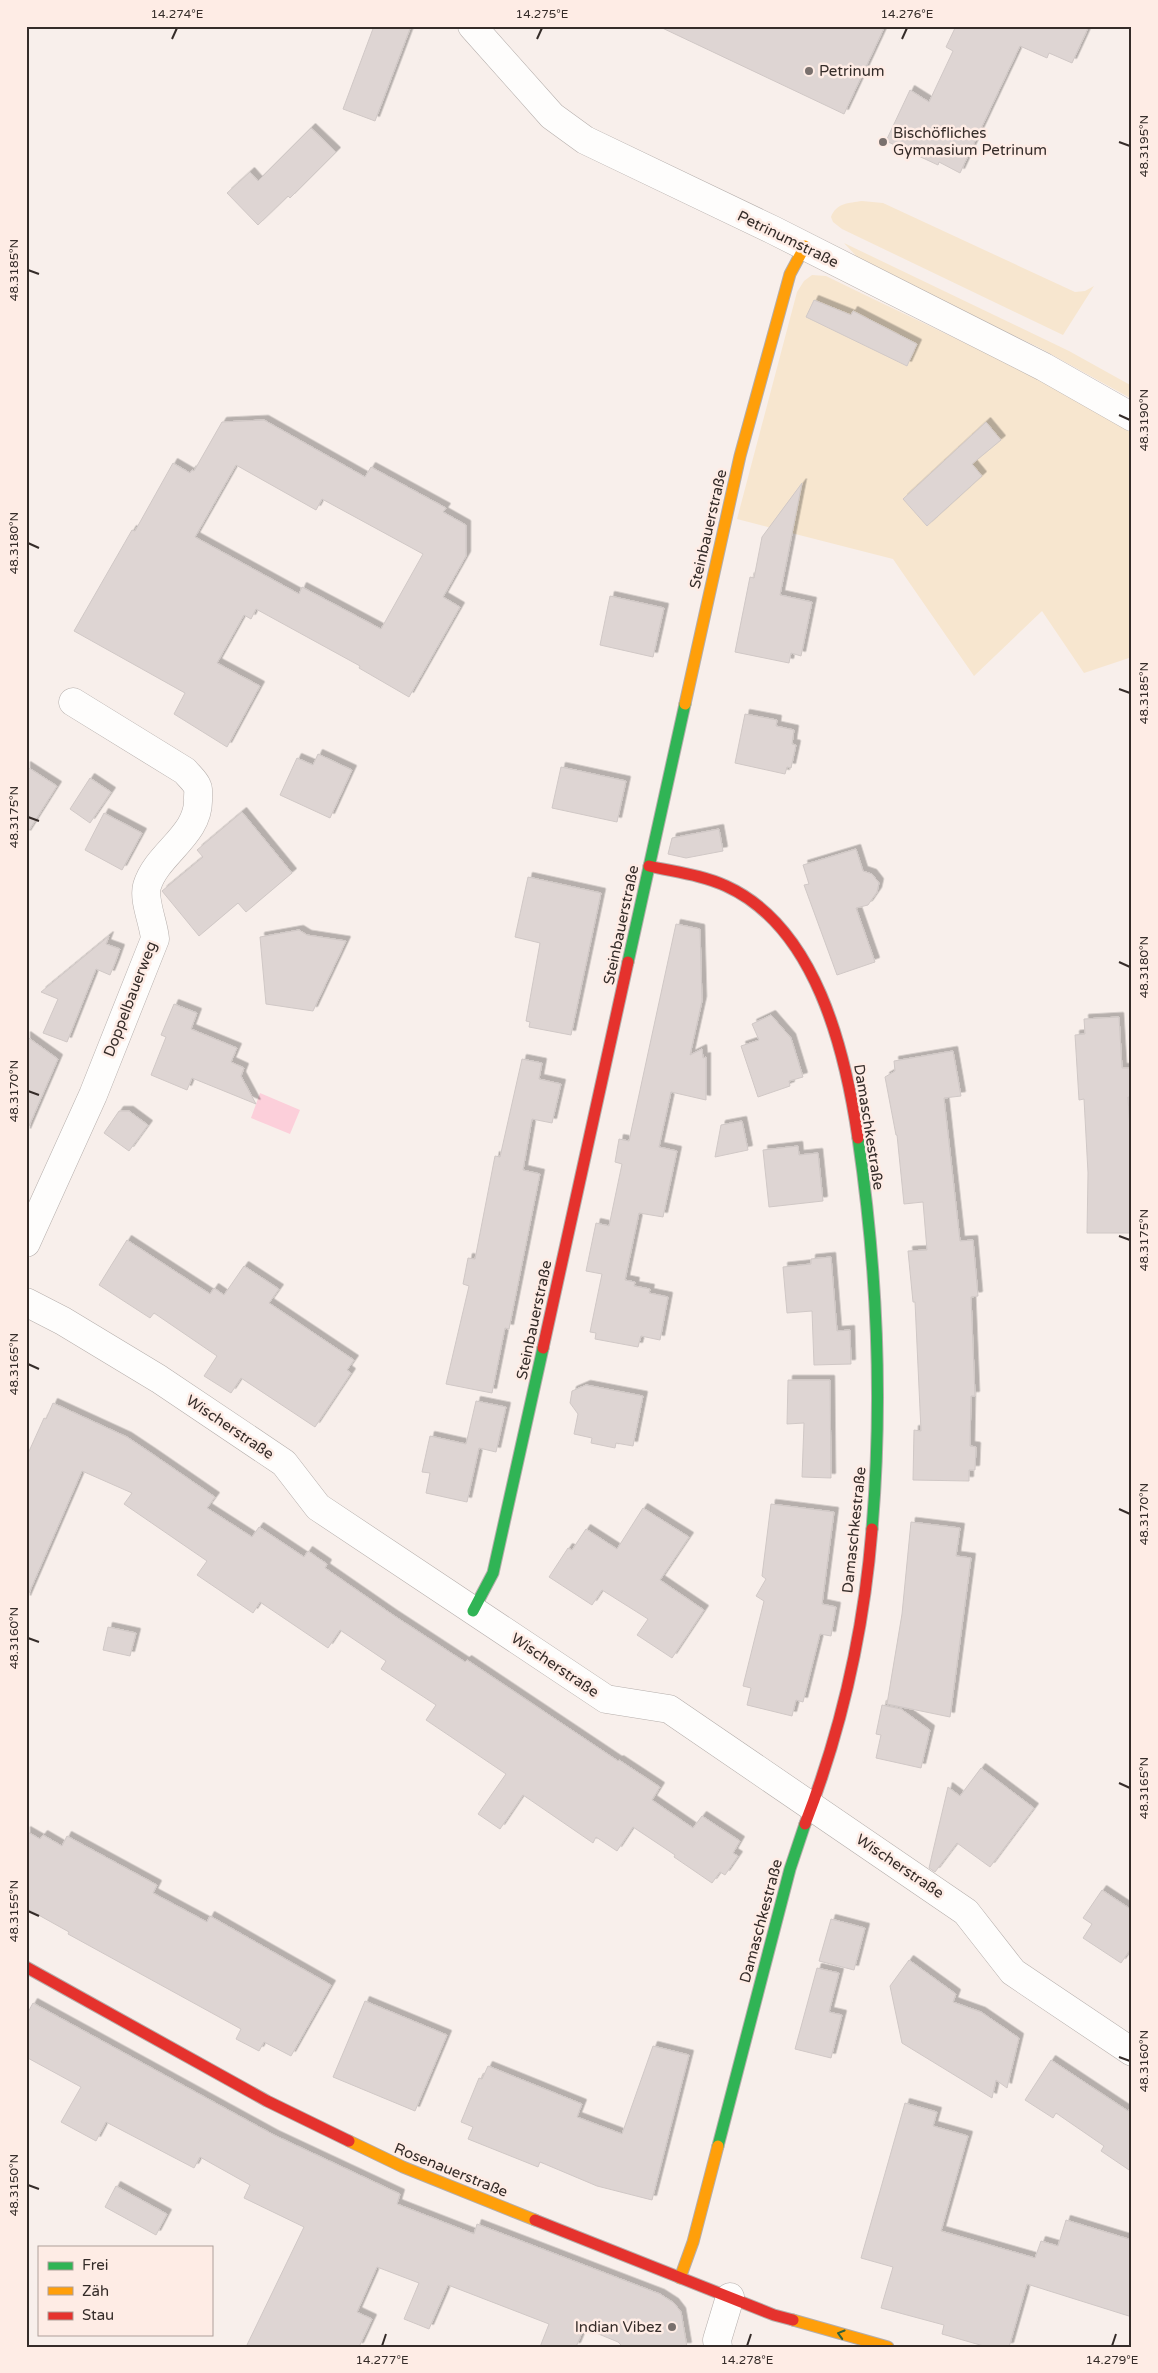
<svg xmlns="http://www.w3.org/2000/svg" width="1158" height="2373" font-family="'Varela Round',sans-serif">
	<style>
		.green { fill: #f7e6cf }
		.water { fill: #fccfda }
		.building { fill: #ded5d3; stroke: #d0c8c6; fill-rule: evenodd; filter: url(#shadow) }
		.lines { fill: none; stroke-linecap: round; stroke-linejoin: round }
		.street-casing { stroke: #b5aeab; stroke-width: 29 }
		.fast-casing { stroke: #b5aeab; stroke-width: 13 }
		.slow-casing { stroke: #b5aeab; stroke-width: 13 }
		.jam-casing { stroke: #b5aeab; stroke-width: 13 }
		.street { stroke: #fefdfc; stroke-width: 28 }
		.fast { stroke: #30b455; stroke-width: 11 }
		.slow { stroke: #ff9f0a; stroke-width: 11 }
		.jam { stroke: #e5322d; stroke-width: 11 }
		.oneway { stroke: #33623b }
		.ticks { fill: none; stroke: #352c29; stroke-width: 2 }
		.poi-dot { fill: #79706d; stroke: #feece5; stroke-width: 2 }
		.labels { text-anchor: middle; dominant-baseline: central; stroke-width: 5; stroke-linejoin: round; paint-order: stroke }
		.poi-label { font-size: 15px; fill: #352c29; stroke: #feece5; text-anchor: start }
		.street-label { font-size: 15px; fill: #352c29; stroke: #feece5 }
		.neatline { fill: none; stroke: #352c29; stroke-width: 2 }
		.ticks-label { font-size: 12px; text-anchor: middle; fill: #352c29 }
	</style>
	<defs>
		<filter id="shadow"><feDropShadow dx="4.5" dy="-4.5" stdDeviation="0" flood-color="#0004"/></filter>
	</defs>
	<rect width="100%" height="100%" fill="#f8efeb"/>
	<g class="green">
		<path d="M862,201L883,203L1075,292L1085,291L1094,286L1063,335L842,229L833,222L831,217C836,203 849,203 862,201Z"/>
		<polygon points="844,243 1069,351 1132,386 1132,399 1038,347 923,293 859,259"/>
		<path d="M812,275L826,276C928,326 1034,373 1132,431V657L1084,673L1042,611L974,676L893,559L737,519L797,292L804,281Z"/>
	</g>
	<polygon class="water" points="260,1093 300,1110 290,1134 251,1118"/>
	<g class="building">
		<polygon points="374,26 411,26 375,121 343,109"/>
		<polygon points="658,26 885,26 844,114"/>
		<polygon points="956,26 1089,26 1072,63 1049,53 1047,58 1020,46 960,173 939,162 938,165 886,141 910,90 929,102 953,51 946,47"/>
		<polygon points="311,128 336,152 290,198 288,196 258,225 227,193 250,172 258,181"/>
		<polygon points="814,300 851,315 853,311 917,344 907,366 806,317"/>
		<path d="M264,420L365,477L371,467L446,508L443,512L466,525V556L443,597L460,607L409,697L359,668L360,666L256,609L251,619L244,615L217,663L260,686L227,747L174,714L185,693L74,631L132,530L135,531L173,463L190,473L192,470L194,471L222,422ZM236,465L316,510L322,499L423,554L381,629L302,587L299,594L195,537Z"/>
		<polygon points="986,422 1001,440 972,464 982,476 927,526 903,499"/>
		<polygon points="802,483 780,595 812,602 801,656 791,653 789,663 735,652 750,577 754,578 762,537"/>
		<polygon points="610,596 664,608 653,657 600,645"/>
		<polygon points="745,714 777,720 776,726 794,730 792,744 796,745 791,768 787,767 785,774 735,763"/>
		<polygon points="318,754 352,770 330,818 280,795 297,758 313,765"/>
		<polygon points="26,766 57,786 26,835"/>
		<polygon points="561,767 626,781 617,822 552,808"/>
		<polygon points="90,778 111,792 90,823 70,809"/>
		<polygon points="242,812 292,873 246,912 238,903 199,936 162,891 203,857 197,850"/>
		<polygon points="104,813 142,833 122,870 85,850"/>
		<polygon points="719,829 723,851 686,858 668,854 672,838"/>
		<polygon points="856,849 863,871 872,874 879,883 877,892 868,905 856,908 875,962 837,975 804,885 809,884 803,865"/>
		<polygon points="528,877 601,893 571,1035 529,1027 530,1022 526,1021 540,943 515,937"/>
		<polygon points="676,924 700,929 702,1001 690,1055 702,1049 703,1058 706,1057 706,1100 671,1092 659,1147 677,1151 663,1217 639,1213 625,1280 635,1282 634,1286 650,1289 649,1293 668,1297 660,1340 641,1336 638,1347 595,1339 596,1333 590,1332 602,1274 586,1271 596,1223 609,1226 622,1164 615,1162 619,1139 629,1141"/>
		<polygon points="299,930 307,935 346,941 313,1011 266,1004 260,937"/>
		<polygon points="109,936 106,944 120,949 115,963 110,975 96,969 67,1042 43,1033 58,999 41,992"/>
		<polygon points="174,1004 197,1013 191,1029 237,1048 231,1062 244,1068 241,1076 256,1104 192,1078 187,1090 151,1075 166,1037 161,1035"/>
		<polygon points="771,1015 791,1038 803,1077 789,1081 790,1086 758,1097 741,1046 759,1040 752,1024"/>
		<polygon points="1119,1017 1122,1068 1132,1068 1132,1097 1128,1097 1132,1163 1132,1233 1087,1233 1088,1173 1084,1099 1079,1100 1075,1035 1085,1034 1084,1019"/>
		<polygon points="26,1036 58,1059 26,1133"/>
		<polygon points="953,1051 961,1096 944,1098 960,1241 973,1240 978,1296 971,1297 975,1396 971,1396 970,1446 976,1447 975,1470 969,1470 969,1481 913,1480 914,1430 921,1431 915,1302 913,1302 908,1251 927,1250 923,1202 904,1204 897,1135 896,1135 885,1077 895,1071 894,1061"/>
		<polygon points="522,1059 542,1063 539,1079 561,1084 552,1123 532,1119 523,1170 540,1174 509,1329 505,1328 492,1393 446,1384 469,1286 463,1284 468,1258 475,1259 495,1156 500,1157"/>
		<polygon points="119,1111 129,1111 148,1125 129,1151 104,1133"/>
		<polygon points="742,1121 748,1150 715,1157 721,1125"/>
		<polygon points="798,1146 799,1155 818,1153 823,1201 769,1207 763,1150"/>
		<polygon points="127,1240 210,1294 214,1288 224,1295 244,1266 279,1289 269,1303 354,1360 347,1370 351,1373 315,1427 241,1378 231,1393 204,1376 217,1356 154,1313 150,1318 99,1285"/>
		<polygon points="831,1257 837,1331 850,1330 851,1364 814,1365 812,1311 787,1313 783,1267 811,1264 811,1259"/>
		<polygon points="788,1380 830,1380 831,1478 802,1477 804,1423 787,1424"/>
		<polygon points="586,1385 643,1396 633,1446 616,1443 615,1448 591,1443 592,1438 574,1434 578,1414 570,1403 572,1391"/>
		<polygon points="476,1401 506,1407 496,1452 479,1448 467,1502 426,1493 430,1473 422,1472 430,1436 466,1444"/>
		<polygon points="53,1403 127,1437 151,1453 215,1497 207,1508 252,1537 259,1527 304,1557 308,1551 327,1564 325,1568 393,1615 465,1662 467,1660 618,1761 619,1760 660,1787 652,1800 693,1828 702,1816 740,1841 733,1853 738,1856 725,1875 720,1872 712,1883 674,1857 675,1855 633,1827 617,1851 596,1837 593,1843 523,1795 500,1829 478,1814 506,1774 426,1720 436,1705 381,1669 386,1661 340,1630 328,1648 260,1602 253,1613 197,1575 207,1561 124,1504 132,1493 82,1471 26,1600 26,1458 44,1418 46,1419"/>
		<polygon points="771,1504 834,1512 822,1604 836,1607 831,1636 820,1634 803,1702 796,1700 792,1716 747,1705 751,1688 743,1686 764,1601 756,1596 766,1579 762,1576"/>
		<polygon points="643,1508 689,1537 660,1580 704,1610 672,1658 637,1635 648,1619 602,1590 592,1605 549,1577 568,1548 572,1550 586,1529 617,1549"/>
		<polygon points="911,1522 960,1528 956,1556 971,1558 950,1717 887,1704 902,1614"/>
		<polygon points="108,1627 136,1633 130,1656 103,1650"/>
		<polygon points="882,1705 901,1709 930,1730 921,1768 876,1758 881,1735 876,1734"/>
		<polygon points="981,1768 1034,1808 990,1867 957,1843 935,1872 929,1868 948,1787 960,1796"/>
		<polygon points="26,1831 40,1839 43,1835 62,1846 67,1836 157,1885 153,1893 207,1922 210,1916 331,1985 291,2056 264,2042 259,2051 236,2039 241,2029 68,1934 69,1932 26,1908"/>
		<polygon points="1102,1890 1132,1910 1132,1947 1121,1963 1083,1938 1092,1924 1083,1918"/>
		<polygon points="831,1919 865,1928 854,1970 819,1961"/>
		<polygon points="909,1960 956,1994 953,2002 981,2012 1019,2038 1007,2088 996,2080 992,2098 902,2043 890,1986"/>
		<polygon points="817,1968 839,1973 829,2012 842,2015 831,2058 795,2049"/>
		<polygon points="365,2001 447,2035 415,2111 333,2077"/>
		<polygon points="33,2003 274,2135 400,2194 397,2204 474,2234 477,2224 660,2294 674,2303 681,2312 687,2347 623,2347 618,2342 584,2328 576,2347 540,2347 549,2324 448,2285 429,2329 404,2319 419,2283 377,2267 357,2312 372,2319 359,2347 246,2347 304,2227 244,2198 250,2185 200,2157 194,2168 106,2122 96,2141 61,2122 81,2087 26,2057 26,2016"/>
		<polygon points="653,2046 689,2055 652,2200 597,2186 540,2162 538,2167 468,2139 473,2127 461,2122 479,2078 482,2079 488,2066 582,2104 577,2117 622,2134"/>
		<polygon points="1051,2060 1128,2111 1132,2106 1132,2172 1101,2151 1104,2146 1056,2113 1053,2118 1025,2100"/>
		<polygon points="905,2103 937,2112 933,2126 968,2136 941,2231 1035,2258 1041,2241 1058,2246 1066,2220 1132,2240 1132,2317 1027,2284 1009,2347 987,2347 942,2334 944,2325 881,2308 893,2267 861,2258"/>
		<polygon points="116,2186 167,2214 156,2235 105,2207"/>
	</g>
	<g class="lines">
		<g class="street-casing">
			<g id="street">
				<polyline points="472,26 552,116 585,140 773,230 1044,367 1132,417"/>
				<path d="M26,1243L93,1095L155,939C154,924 143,900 147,886C157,853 200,835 198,798C198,794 199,789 197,786C195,781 189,776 185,771L73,702"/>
				<polyline points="26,1302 63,1321 159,1379 284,1463 318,1507 606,1699 669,1709 966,1912 1013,1972 1132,2052"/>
				<polyline points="718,2347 717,2340 730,2297"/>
			</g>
		</g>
		<g class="fast-casing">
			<g id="fast">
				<polyline points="628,962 685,704"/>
				<path d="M858,1138C877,1267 883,1399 872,1529"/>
				<polyline points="473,1611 493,1573 543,1348"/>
				<polyline points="718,2146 790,1869 805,1824"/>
			</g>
		</g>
		<g class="slow-casing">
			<g id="slow">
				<polyline points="685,704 740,456 790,274 805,246"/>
				<polyline points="349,2141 403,2167 535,2220"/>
				<polyline points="680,2278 693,2242 718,2146"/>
				<polyline points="793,2320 888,2347"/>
			</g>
		</g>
		<g class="jam-casing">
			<g id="jam">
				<path d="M649,866C675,872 702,875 726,886C816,927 845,1050 858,1138"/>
				<polyline points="543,1348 628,962"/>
				<path d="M805,1824C841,1731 864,1629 872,1529"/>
				<polyline points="26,1967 267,2101 349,2141"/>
				<polyline points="535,2220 774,2315 793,2320"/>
			</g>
		</g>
		<use href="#street" class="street"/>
		<use href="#fast" class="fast"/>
		<use href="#slow" class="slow"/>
		<use href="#jam" class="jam"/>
	</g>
	<defs><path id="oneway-chevron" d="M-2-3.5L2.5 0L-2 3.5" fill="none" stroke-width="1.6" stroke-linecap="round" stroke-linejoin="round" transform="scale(1.25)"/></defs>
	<use class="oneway" href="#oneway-chevron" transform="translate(841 2334) rotate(-164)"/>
	<path class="ticks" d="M172,39L177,28M537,39L542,28M902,39L907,28M1119,142L1130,146M28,270L39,274M1119,415L1130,420M28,543L39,548M1119,689L1130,693M28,817L39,821M1119,962L1130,967M28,1091L39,1095M1119,1236L1130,1240M28,1364L39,1369M1119,1509L1130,1514M28,1638L39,1642M1119,1783L1130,1788M28,1911L39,1916M1119,2057L1130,2061M28,2185L39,2189M382,2346L386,2334M747,2346L751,2334M1112,2346L1116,2334"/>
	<g class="poi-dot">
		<circle cx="809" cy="71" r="5"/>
		<circle cx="883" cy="142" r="5"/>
		<circle cx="672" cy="2327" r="5"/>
	</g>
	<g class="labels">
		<g class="poi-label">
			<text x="819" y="71">Petrinum</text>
			<text x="893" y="133">Bischöfliches<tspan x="893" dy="17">Gymnasium Petrinum</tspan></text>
			<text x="662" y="2327" text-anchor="end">Indian Vibez</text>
		</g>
		<g class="street-label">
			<text transform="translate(788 239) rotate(26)">Petrinumstraße</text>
			<text transform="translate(708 529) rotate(-77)">Steinbauerstraße</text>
			<text transform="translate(621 925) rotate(-78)">Steinbauerstraße</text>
			<text transform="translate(130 999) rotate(-69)">Doppelbauerweg</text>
			<text transform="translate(869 1127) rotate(81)">Damaschkestraße</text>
			<text transform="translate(534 1320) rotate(-78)">Steinbauerstraße</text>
			<text transform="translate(230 1427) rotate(34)">Wischerstraße</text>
			<text transform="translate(854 1530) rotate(-84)">Damaschkestraße</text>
			<text transform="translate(555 1665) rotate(34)">Wischerstraße</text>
			<text transform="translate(900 1866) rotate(34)">Wischerstraße</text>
			<text transform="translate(761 1921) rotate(-75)">Damaschkestraße</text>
			<text transform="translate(451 2170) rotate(22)">Rosenauerstraße</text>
		</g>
	</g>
	<rect width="1158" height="2373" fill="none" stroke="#feece5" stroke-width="55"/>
	<rect x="38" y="2246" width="175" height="90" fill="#feece5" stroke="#ae9f9a"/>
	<rect x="48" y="2262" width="25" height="8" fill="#30b455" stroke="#ae9f9a"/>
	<text x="82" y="2270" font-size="15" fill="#352c29">Frei</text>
	<rect x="48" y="2287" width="25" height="8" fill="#ff9f0a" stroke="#ae9f9a"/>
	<text x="82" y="2296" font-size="15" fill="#352c29">Zäh</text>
	<rect x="48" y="2312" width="25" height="8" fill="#e5322d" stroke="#ae9f9a"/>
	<text x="82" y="2320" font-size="15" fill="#352c29">Stau</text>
	<rect x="28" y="28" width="1102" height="2318" class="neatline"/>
	<g class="ticks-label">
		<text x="177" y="18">14.274°E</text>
		<text x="542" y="18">14.275°E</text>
		<text x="907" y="18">14.276°E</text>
		<text transform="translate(1144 146) rotate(-90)" y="4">48.3195°N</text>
		<text transform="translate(14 270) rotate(-90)" y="4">48.3185°N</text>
		<text transform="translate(1144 420) rotate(-90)" y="4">48.3190°N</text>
		<text transform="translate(14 543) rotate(-90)" y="4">48.3180°N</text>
		<text transform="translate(1144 693) rotate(-90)" y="4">48.3185°N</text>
		<text transform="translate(14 817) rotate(-90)" y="4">48.3175°N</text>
		<text transform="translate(1144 967) rotate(-90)" y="4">48.3180°N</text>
		<text transform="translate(14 1091) rotate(-90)" y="4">48.3170°N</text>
		<text transform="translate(1144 1240) rotate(-90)" y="4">48.3175°N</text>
		<text transform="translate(14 1364) rotate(-90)" y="4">48.3165°N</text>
		<text transform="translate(1144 1514) rotate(-90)" y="4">48.3170°N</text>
		<text transform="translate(14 1638) rotate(-90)" y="4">48.3160°N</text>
		<text transform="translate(1144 1788) rotate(-90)" y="4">48.3165°N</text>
		<text transform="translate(14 1911) rotate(-90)" y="4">48.3155°N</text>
		<text transform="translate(1144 2061) rotate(-90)" y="4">48.3160°N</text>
		<text transform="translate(14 2185) rotate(-90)" y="4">48.3150°N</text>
		<text x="382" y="2364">14.277°E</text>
		<text x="747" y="2364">14.278°E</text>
		<text x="1112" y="2364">14.279°E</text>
	</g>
</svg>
